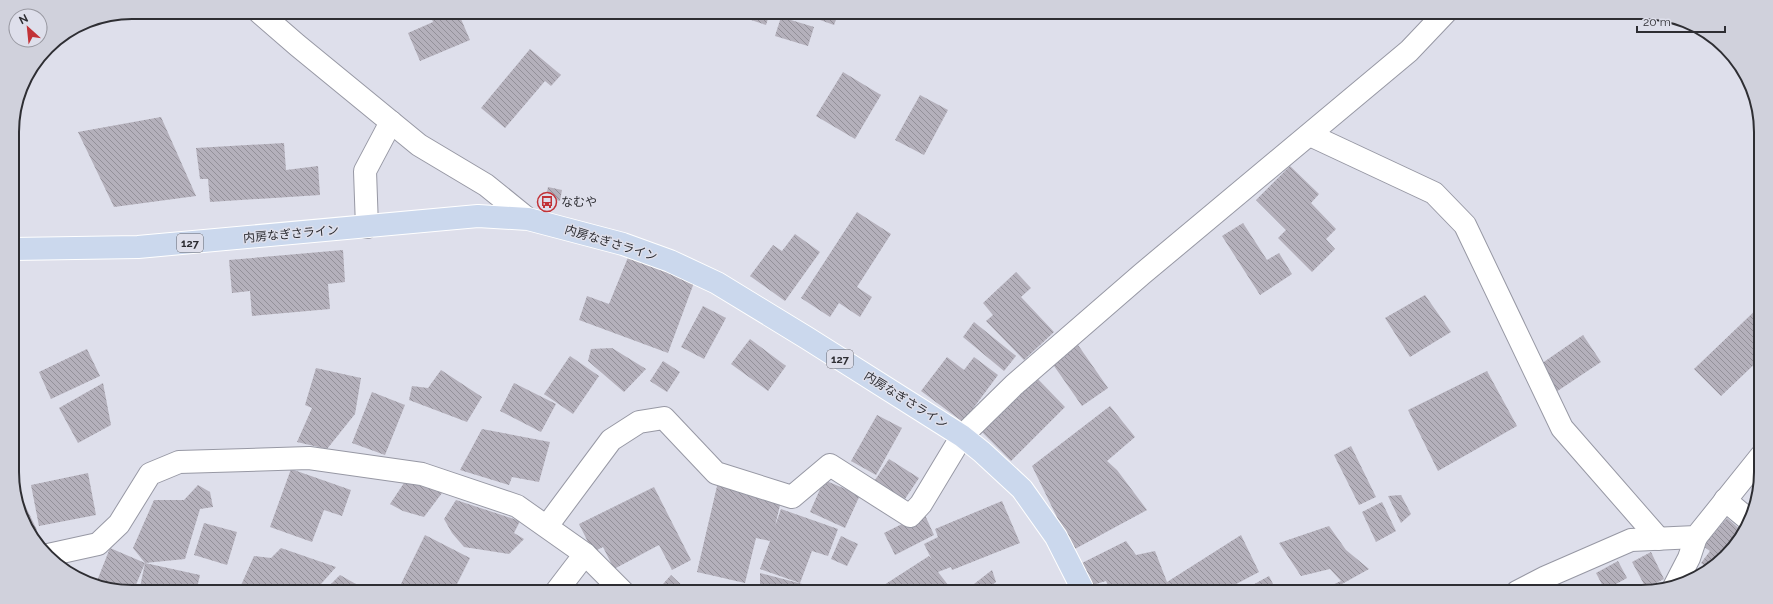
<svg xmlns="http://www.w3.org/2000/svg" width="1773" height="604" font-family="Raleway,'Noto Sans JP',sans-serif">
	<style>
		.building { fill: url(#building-back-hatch) }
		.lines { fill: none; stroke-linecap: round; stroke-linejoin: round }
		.minor-casing { stroke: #9798a4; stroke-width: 24 }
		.highway-casing { stroke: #fff; stroke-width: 24 }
		.minor { stroke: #fff; stroke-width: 22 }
		.highway { stroke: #cbd8ed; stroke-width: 22 }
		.labels { text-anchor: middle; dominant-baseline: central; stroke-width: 3; stroke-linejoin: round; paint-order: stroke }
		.shield { fill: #dedfeb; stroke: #63636a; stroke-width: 1 }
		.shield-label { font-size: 11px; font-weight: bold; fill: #2e2e33 }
		.poi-label { font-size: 12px; fill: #2e2e33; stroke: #dedfeb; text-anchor: start }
		.street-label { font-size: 12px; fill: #2e2e33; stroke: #dedfeb }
		.rim { fill: none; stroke: #2e2e33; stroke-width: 2 }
	</style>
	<defs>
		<pattern id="building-back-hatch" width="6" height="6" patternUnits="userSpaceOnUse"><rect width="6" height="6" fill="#b4b0bb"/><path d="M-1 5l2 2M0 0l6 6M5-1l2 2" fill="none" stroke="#939099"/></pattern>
	</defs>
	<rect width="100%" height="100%" fill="#dedfeb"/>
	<g class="building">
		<polygon points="429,12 458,12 470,40 420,61 408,33 433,22"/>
		<polygon points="750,12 770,12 766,25 748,19"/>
		<polygon points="798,12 839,12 834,25"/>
		<polygon points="781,17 814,27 808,46 775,36"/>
		<polygon points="530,49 561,75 551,86 545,81 505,128 481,108"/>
		<polygon points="843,72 881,95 855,139 816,116"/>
		<polygon points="920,95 948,110 924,155 895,140"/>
		<polygon points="161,117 196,196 114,207 78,132"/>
		<polygon points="284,143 286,170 318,166 320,195 210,202 208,179 200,179 196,148"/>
		<polygon points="1290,166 1319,194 1311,203 1336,229 1326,239 1335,249 1312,272 1278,238 1286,230 1256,200"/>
		<polygon points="548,187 562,190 560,201 546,198"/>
		<polygon points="857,212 891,234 857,287 872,297 860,317 839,303 830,317 801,298"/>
		<polygon points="1243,223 1267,260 1279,253 1292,274 1260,295 1222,236"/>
		<polygon points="795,234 820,252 785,301 750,276 773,245 782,251"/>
		<polygon points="343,250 345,282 328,284 330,309 252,316 250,291 232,293 229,260"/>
		<polygon points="629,255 695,280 668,353 579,320 587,296 609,304"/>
		<polygon points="1016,272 1031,288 1021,297 1054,332 1024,360 986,321 993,315 983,303"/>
		<polygon points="1425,295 1451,332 1410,357 1385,318"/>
		<polygon points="1761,305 1761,358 1721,396 1694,369"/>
		<polygon points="703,306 726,318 704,359 681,347"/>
		<polygon points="974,322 1016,356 1004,371 963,337"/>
		<polygon points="1583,335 1601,362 1556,392 1538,366"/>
		<polygon points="750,339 786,366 768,391 731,364"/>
		<polygon points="1078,345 1108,388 1082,406 1052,363"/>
		<polygon points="612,348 646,369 624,392 588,361 591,349"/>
		<polygon points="87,349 100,376 51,399 39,372"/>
		<polygon points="570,356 599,376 573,414 544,394"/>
		<polygon points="947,357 964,370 974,357 998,375 963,422 921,391"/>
		<polygon points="663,361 680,372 667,392 650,381"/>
		<polygon points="316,368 361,378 355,414 327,449 297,442 312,408 305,405"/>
		<polygon points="441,370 482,397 467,422 409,400 412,386 428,388"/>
		<polygon points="1487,371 1517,426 1438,471 1408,410"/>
		<polygon points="1033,374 1065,407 1011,461 978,428"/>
		<polygon points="103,383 111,425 78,443 59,408"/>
		<polygon points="514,383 556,404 541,432 500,411"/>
		<polygon points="372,392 405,405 385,455 352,443"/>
		<polygon points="1110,406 1135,437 1107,461 1117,470 1147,510 1073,550 1032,466"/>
		<polygon points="877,415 902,428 876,475 851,461"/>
		<polygon points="482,429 550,442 539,482 512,477 509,485 460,470"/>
		<polygon points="1351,446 1376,497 1359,505 1334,455"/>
		<polygon points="889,459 919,478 901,505 871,486"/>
		<polygon points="291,469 351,490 342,516 324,510 312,542 270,527"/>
		<polygon points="88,473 96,515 39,526 31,485"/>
		<polygon points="406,480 445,489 424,517 403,511 390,504"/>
		<polygon points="824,480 860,495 845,528 810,512"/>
		<polygon points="718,482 782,497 775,526 781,509 838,529 828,556 812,551 800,583 760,569 770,541 756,538 745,583 697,572"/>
		<polygon points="198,485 210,492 213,507 200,509 185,559 145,563 133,548 154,500 184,500"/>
		<polygon points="654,487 691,560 672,570 659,545 614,569 603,547 593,552 579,524"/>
		<polygon points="1401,495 1411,514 1401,523 1388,496"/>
		<polygon points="456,500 520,521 514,533 524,539 509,554 464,547 452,533 444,519"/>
		<polygon points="23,501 37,530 31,530 18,503"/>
		<polygon points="1002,501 1020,543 952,570 951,567 938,572 952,590 949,592 889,592 884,585 929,556 932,560 924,544 938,537 935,529"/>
		<polygon points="1382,502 1396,531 1376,542 1362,512"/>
		<polygon points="924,513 934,535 895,555 884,533"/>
		<polygon points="1727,518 1743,532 1736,545 1714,567 1705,572 1708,568 1701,563 1710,551 1703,546"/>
		<polygon points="204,523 237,532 227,565 194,555"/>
		<polygon points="1329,526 1346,550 1369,569 1342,584 1345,592 1317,592 1341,581 1330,569 1301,576 1279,543"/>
		<polygon points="425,535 470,558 453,592 402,592 398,590"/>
		<polygon points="1241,535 1259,572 1221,592 1111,592 1106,581 1089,586 1080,564 1126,541 1136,555 1155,551 1167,582"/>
		<polygon points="841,536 858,544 847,566 831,559"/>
		<polygon points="110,548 145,563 133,592 95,586"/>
		<polygon points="281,548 336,567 314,592 238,592 254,556 271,558"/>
		<polygon points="1651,552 1664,579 1646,588 1632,562"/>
		<polygon points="1618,561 1627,578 1605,590 1596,573"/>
		<polygon points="145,563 200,575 196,592 139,592"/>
		<polygon points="992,570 996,582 983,592 979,592 974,584"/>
		<polygon points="760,573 814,587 813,592 760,592"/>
		<polygon points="340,575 370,592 323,592"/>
		<polygon points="671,575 689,592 656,592"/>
		<polygon points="1269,576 1277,592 1240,592"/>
	</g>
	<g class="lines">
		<g class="minor-casing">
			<g id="minor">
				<polyline points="259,12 297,45 419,145 486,185 528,219"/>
				<polyline points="1310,135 1434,193 1465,225 1562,428 1659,539"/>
				<polyline points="367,227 365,171 391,122"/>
				<polyline points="1725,500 1749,520"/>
				<polyline points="547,526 611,440 639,422 664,418 716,473 792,497 830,465 910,516 921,504 962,436 1014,385 1142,274 1409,51 1446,12"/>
				<polyline points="48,555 98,544 119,524 150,474 179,462 309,458 422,474 517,506 585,554 623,592"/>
				<polyline points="1674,587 1689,558 1696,537"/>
				<polyline points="556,592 585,554"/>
				<polyline points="1517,592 1546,577 1631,540 1696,537 1761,456"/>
			</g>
		</g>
		<g class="highway-casing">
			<polyline id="highway" points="13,249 138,247 478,216 528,219 623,244 670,261 717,283 807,338 962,436 982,452 1022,489 1056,537 1084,592"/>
		</g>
		<use href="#minor" class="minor"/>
		<use href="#highway" class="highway"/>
	</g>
	<defs>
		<g id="bus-ring" transform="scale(1)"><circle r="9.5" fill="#dedfeb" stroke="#c23237" stroke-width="1.5"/><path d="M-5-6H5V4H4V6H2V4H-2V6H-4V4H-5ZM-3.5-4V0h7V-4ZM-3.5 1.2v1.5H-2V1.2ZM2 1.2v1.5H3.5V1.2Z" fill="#c23237"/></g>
	</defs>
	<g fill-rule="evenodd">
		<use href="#bus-ring" x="547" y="202"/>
	</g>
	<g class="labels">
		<g class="shield">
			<rect x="177" y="234" width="26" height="18" rx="3"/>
			<rect x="827" y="350" width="26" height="18" rx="3"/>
		</g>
		<g class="shield-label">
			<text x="190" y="243">127</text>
			<text x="840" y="359">127</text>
		</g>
		<g class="poi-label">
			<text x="561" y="202">なむや</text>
		</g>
		<g class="street-label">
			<text transform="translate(291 234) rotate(-5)">内房なぎさライン</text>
			<text transform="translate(611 243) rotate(17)">内房なぎさライン</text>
			<text transform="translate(906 400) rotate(32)">内房なぎさライン</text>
		</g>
	</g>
	<path d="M0 0H1773V604H0ZM132 19H1641A113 113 0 0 1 1754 132V472A113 113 0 0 1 1641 585H132A113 113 0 0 1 19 472V132A113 113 0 0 1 132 19Z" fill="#d0d1dc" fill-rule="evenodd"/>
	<path class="rim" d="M132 19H1641A113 113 0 0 1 1754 132V472A113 113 0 0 1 1641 585H132A113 113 0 0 1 19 472V132A113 113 0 0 1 132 19Z"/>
	<g transform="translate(28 28) rotate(333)"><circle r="19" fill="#dedfeb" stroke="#9898a1"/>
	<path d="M0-3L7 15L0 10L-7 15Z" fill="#c23237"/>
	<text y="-6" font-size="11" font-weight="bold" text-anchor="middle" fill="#2e2e33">N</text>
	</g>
	<path d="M1637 26v6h88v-6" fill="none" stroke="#2e2e33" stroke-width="2"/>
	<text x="1643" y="26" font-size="12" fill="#2e2e33" stroke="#dedfeb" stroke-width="3" paint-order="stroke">20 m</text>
</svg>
